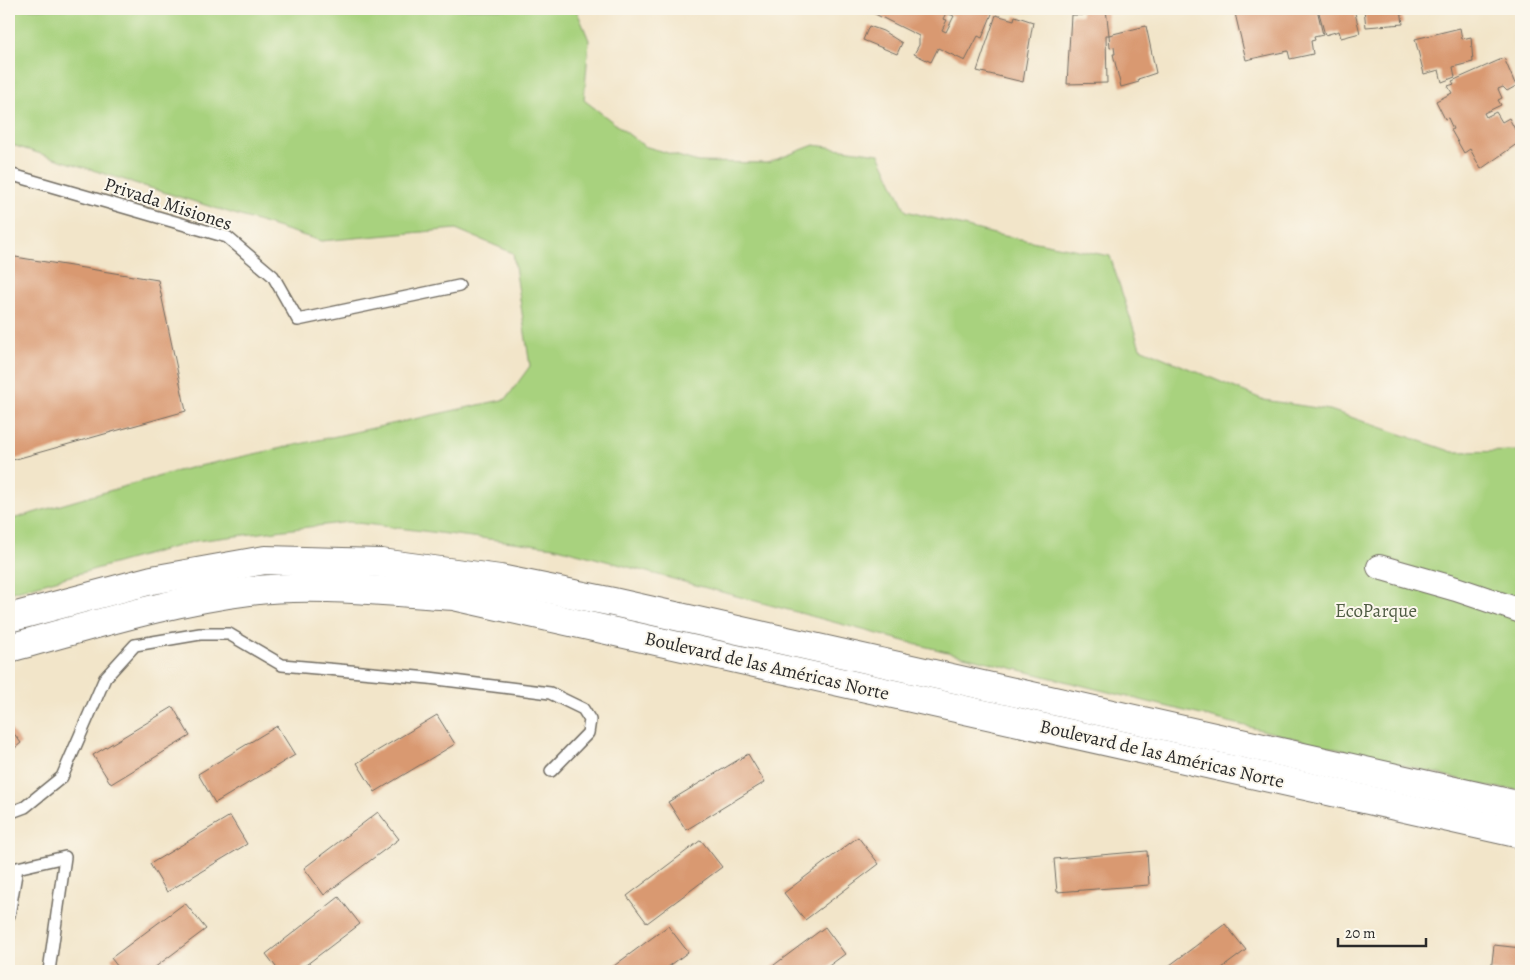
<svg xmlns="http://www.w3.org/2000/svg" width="1530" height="980" font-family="Alegreya,serif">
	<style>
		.green { fill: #a8d27e; stroke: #6a7e54 }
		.building { fill: #d99971; fill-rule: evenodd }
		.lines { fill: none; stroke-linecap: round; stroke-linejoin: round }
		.service-casing { stroke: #716c62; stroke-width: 14 }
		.minor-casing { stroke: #716c62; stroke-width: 26 }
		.primary-casing { stroke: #716c62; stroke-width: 30 }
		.service { stroke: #fff; stroke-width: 11 }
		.minor { stroke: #fff; stroke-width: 24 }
		.primary { stroke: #fff; stroke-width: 28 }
		.labels { text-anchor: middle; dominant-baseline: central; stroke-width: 4; stroke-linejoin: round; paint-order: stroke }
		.street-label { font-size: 19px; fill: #2b2b2b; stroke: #fbf7ec }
		.park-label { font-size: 19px; fill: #505d44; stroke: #fbf7ec }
	</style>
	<rect width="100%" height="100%" fill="#fbf7ec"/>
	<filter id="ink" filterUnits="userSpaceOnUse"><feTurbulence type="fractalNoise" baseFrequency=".02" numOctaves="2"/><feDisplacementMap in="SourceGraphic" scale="10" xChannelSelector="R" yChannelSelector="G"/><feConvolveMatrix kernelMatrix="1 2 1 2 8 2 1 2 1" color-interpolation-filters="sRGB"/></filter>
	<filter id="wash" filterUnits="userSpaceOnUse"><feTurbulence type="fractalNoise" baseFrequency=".0096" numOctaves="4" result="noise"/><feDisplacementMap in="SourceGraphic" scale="20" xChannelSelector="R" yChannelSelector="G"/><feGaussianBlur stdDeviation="1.12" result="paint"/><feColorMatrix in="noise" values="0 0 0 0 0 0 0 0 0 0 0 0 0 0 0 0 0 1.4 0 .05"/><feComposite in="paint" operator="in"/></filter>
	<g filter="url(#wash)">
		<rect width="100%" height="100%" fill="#f2e5c9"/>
		<polygon class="green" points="9,9 576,9 589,40 584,100 644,146 698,162 767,163 814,145 879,154 906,211 994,234 1110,256 1140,348 1264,400 1330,410 1453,452 1521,451 1521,790 1491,787 919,645 554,547 349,522 196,541 9,593 9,520 181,470 506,399 530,366 513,253 456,229 321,241 9,144"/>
		<g id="blocks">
			<g class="building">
				<path d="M874,9H957L966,12L967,9H994L982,38L978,36L965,61L938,48L931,62L914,54L919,45V36L873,13ZM946,13L954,16L946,32L942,30L947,20L943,19Z"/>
				<polygon points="1081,9 1106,9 1109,35 1106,35 1107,83 1067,84 1071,15 1082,15"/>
				<polygon points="1234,9 1317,9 1323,35 1314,37 1315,40 1311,41 1313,54 1290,59 1288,51 1246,60"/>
				<polygon points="1318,9 1354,9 1360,33 1341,38 1339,31 1325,35"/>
				<polygon points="1364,9 1401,9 1403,24 1366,27"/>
				<polygon points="996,15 1014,20 1015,16 1033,22 1023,82 977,71"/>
				<polygon points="869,26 883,31 902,43 897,54 863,40"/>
				<polygon points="1146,26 1156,73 1138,79 1139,82 1121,87 1113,54 1115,54 1114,47 1110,48 1109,35"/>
				<polygon points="1460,28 1462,39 1471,37 1473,62 1453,67 1455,77 1442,82 1439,70 1424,74 1415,39"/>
				<polygon points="1504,58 1516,86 1507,91 1503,87 1498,89 1502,98 1498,100 1501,105 1484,113 1486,117 1496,112 1502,122 1509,118 1521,141 1481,169 1470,149 1464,153 1451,130 1453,129 1448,118 1445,119 1436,101 1452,93 1448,86 1454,84 1452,81"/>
				<polygon points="9,256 158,280 186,411 9,461"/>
				<polygon points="173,707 190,736 111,784 93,755"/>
				<polygon points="437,715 455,744 375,792 357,763"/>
				<polygon points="277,726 295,755 215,803 198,774"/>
				<polygon points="9,727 21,743 9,753"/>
				<polygon points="748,754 765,782 686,830 668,802"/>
				<polygon points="378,812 399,839 324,895 304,868"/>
				<polygon points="230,816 247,844 167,892 150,864"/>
				<polygon points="858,837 879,864 805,920 784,893"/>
				<polygon points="701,840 722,867 647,923 627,896"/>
				<polygon points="1147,851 1149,885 1057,892 1054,859"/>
				<polygon points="339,897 360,924 298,971 279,971 266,954"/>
				<polygon points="185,903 206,929 150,971 121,971 111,958"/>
				<polygon points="1225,924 1246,950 1218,971 1162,971"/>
				<polygon points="668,926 688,952 663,971 607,971"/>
				<polygon points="825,927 845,954 822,971 766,971"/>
				<polygon points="1494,945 1521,948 1521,971 1491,971"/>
			</g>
		</g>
	</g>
	<g filter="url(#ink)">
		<use href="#blocks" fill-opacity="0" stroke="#716c62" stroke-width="1"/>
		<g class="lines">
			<g class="service-casing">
				<g id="service">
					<polyline points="9,174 227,237 273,276 298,320 459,286"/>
					<polyline points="9,813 25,807 62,777 105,678 135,645 200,634 229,634 282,665 429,678 550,693 583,709 590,720 588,733 551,771"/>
					<polyline points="9,915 17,868 65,857 49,971"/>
				</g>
			</g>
			<g class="minor-casing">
				<polyline id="minor" points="1379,567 1456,589 1521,611"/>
			</g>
			<g class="primary-casing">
				<g id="primary">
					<polyline points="9,618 152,580 265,560 381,563 500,579 613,602 1521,806"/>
					<path d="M9,648C88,627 168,601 249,591C317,583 386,592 454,596L1521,834"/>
				</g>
			</g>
			<use href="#service" class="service"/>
			<use href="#minor" class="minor"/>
			<use href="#primary" class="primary"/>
		</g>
	</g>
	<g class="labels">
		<g class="street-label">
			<text transform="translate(168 204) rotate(18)">Privada Misiones</text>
			<text transform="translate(767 666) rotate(13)">Boulevard de las Américas Norte</text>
			<text transform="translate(1162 754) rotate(13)">Boulevard de las Américas Norte</text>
		</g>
		<g class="park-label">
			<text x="1376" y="611">EcoParque</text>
		</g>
	</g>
	<rect width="1530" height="980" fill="none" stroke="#fbf7ec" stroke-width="30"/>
	<path d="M1338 938v8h88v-8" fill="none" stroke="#2b2b2b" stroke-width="2.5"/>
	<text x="1345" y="938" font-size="15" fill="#2b2b2b" stroke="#fbf7ec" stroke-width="4" paint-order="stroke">20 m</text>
</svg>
